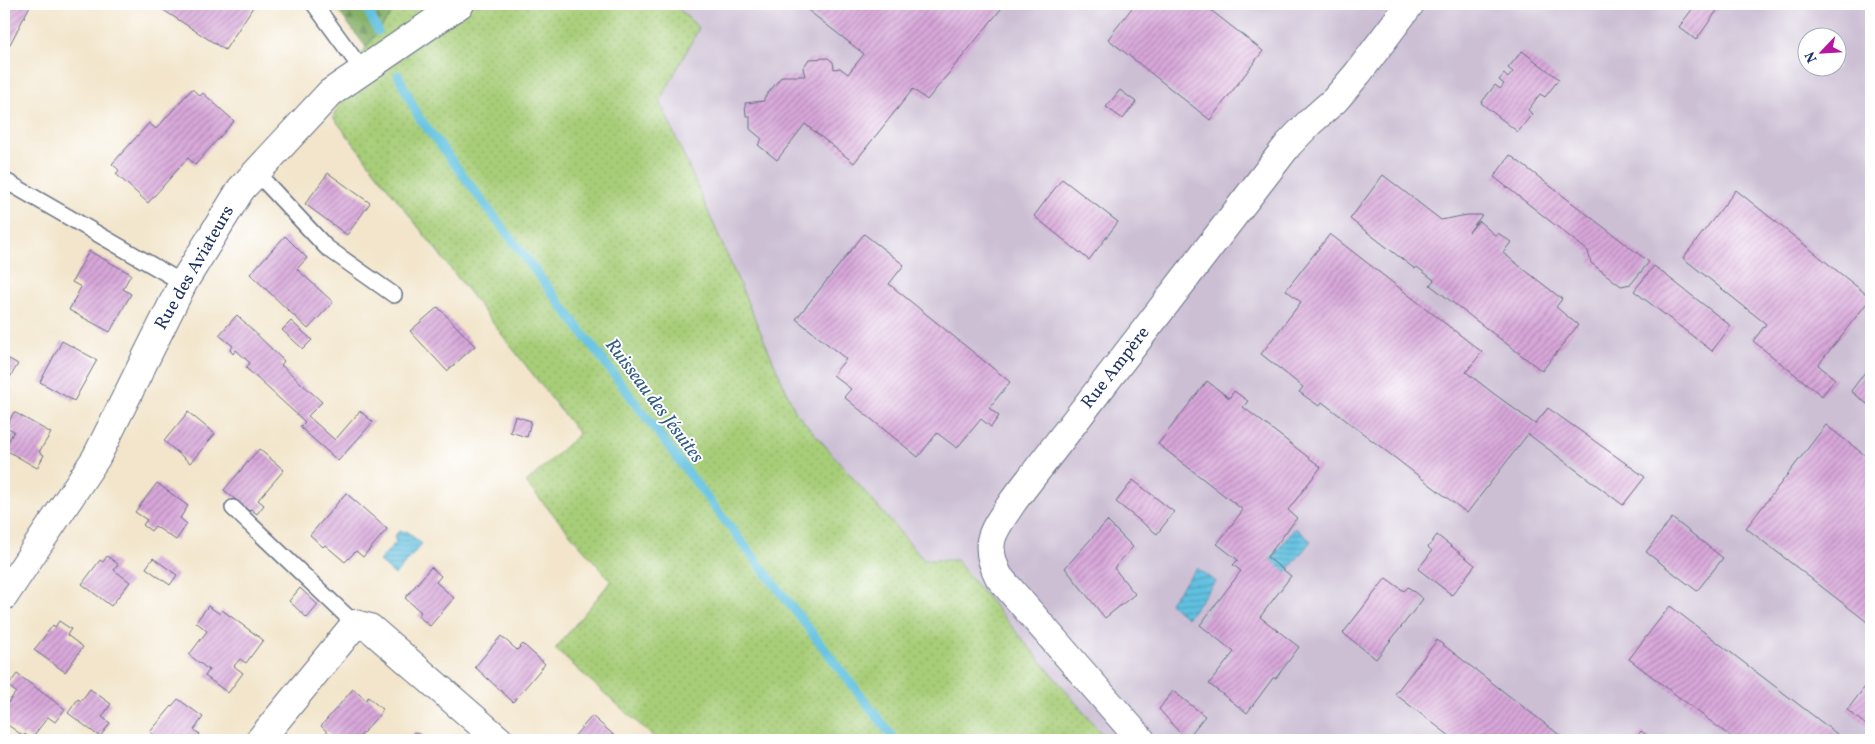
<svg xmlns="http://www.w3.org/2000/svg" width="1875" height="744" font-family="Vollkorn,serif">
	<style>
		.industrial { fill: #ccbfd4; fill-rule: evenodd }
		.grass { fill: url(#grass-dots); stroke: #617e6b }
		.forest { fill: url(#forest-firs); stroke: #507063 }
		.water { fill: url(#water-rules); stroke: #3e789f }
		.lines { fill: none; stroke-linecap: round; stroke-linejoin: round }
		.stream { stroke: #61c1e0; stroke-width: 9 }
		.building { fill: url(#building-hatch) }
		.service-casing { stroke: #666f84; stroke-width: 18 }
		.minor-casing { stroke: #666f84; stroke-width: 30 }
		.service { stroke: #fff; stroke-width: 15 }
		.minor { stroke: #fff; stroke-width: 28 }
		.labels { text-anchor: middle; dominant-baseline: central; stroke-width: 4; stroke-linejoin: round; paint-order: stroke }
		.street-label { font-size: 18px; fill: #1b2f5e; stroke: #fff }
		.water-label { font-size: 19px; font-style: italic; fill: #305b85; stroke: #fff }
	</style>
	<defs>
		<pattern id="grass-dots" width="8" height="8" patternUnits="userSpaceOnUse" patternTransform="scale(1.25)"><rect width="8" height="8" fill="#a7cd78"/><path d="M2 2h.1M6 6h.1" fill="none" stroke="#8fb06a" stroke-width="1.8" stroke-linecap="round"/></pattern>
		<pattern id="forest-firs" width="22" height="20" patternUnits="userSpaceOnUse" patternTransform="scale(1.25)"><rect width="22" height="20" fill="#85b068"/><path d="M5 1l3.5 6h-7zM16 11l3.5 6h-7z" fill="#6c9059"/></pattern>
		<pattern id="water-rules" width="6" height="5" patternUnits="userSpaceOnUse" patternTransform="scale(1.25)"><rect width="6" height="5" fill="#61c1e0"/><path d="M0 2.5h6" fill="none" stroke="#4f9db9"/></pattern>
		<pattern id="building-hatch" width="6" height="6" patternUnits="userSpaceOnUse" patternTransform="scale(1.25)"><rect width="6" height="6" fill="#d8a7d9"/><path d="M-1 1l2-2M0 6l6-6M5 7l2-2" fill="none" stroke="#ae88b3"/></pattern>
	</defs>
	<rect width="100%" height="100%" fill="#fff"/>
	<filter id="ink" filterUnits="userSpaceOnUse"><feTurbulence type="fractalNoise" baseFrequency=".02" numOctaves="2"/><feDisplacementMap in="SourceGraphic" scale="10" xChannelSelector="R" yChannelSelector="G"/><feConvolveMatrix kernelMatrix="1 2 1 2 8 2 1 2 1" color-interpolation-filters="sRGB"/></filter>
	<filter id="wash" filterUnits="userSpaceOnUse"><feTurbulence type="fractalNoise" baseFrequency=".0096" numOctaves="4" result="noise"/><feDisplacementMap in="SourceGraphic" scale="20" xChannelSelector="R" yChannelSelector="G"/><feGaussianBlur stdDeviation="1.12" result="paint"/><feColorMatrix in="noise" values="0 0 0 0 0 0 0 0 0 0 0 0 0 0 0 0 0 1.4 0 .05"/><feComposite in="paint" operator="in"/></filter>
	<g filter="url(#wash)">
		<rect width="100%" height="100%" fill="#f2e5cb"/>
		<path class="industrial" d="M674,4H1871V740H1107L956,560H924L795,411L660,101L698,28ZM1808,38H1838V68H1808Z"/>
		<polygon class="grass" points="399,4 674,4 699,28 660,101 795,411 924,560 956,560 1107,740 657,740 555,649 611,581 526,483 579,434 333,117 366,47"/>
		<polygon class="forest" points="333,4 399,4 366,47"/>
		<g class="water">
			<polygon points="1295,528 1311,541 1286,572 1270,560"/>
			<polygon points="399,531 404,532 406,531 422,544 395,575 379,561 396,542 394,537"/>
			<polygon points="1197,568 1215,582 1187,618 1169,603"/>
		</g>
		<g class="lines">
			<g class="stream">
				<polyline points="365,4 378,31"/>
				<polyline points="398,75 418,116 703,492 895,740"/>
			</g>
		</g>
		<g id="blocks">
			<g class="building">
				<polygon points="4,4 31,4 8,48 4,46"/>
				<polygon points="154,4 255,4 225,50"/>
				<polygon points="800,4 1005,4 927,100 913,89 854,163 805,124 777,160 758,145 762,139 750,129 750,116 746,116 745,103 764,101 764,98 782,76 805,76 803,68 809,59 828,58 833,62 834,69 840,68 848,74 864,54"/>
				<polygon points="1135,4 1203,4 1263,51 1210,120 1108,39"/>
				<polygon points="1696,4 1719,4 1721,5 1696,40 1679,27"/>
				<polygon points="1522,51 1559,79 1545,97 1540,94 1528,110 1532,114 1518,132 1481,103 1495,85 1500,89 1504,84 1499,80 1504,74 1508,78 1513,72 1508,68"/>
				<polygon points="192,89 200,96 203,93 234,121 195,165 188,158 148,203 116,174 119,170 112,164 149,123 156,129"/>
				<polygon points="1120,90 1136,102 1123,119 1106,107"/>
				<polygon points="1510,155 1649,262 1631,284 1621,286 1591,263 1588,251 1494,177"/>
				<polygon points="328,173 370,203 347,235 305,204"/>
				<polygon points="1383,175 1441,220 1467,215 1482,215 1469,232 1479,221 1496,236 1498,233 1511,242 1503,253 1562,299 1556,307 1578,325 1542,371 1430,285 1434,280 1417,267 1415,269 1350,219"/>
				<polygon points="1062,179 1118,222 1089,260 1034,216"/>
				<polygon points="1736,190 1871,298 1818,365 1835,379 1822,396 1753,341 1766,324 1683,258"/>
				<polygon points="864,234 904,265 889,284 1010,382 989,408 999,416 991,427 981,419 957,448 937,433 918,457 844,397 851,389 833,375 846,359 796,319"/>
				<polygon points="1330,234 1482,352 1466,372 1493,393 1535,424 1548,408 1645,477 1623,505 1528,434 1467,513 1322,402 1319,406 1299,392 1303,387 1261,354 1301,302 1286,290"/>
				<polygon points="285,236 307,258 297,269 333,302 308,329 250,274"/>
				<polygon points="89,251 131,274 123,289 131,294 110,332 69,310 81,287 72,282"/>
				<polygon points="1654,266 1731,326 1712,351 1634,291"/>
				<polygon points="438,307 475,346 447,371 410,331"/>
				<polygon points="237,315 284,361 281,365 322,402 308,416 335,440 360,411 373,422 338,461 300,427 305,422 246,368 250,363 236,350 233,354 230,350 233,346 219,335"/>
				<polygon points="291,321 312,340 303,349 282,330"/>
				<polygon points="62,341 97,360 74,401 40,382"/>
				<polygon points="4,356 18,364 9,379 4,376"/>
				<polygon points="1871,364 1871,407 1851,391"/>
				<polygon points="1207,381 1229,398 1234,391 1248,401 1243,407 1321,467 1288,510 1297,518 1267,557 1291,576 1260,617 1299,647 1276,678 1273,678 1247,713 1209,684 1234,652 1200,625 1241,571 1233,565 1238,560 1217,544 1243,510 1158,444"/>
				<polygon points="14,412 51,433 39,452 44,455 37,468 4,449 14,431 6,427"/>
				<polygon points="188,412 215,434 190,463 164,441"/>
				<polygon points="515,416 531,421 527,437 510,432"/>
				<polygon points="1826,425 1871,460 1871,625 1746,528"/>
				<polygon points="259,449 284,470 258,500 264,505 257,514 251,509 249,511 224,490"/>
				<polygon points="1133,480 1174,512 1157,534 1116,502"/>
				<polygon points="157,483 188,506 180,518 187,524 176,540 155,526 151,531 143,525 147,520 135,512"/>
				<polygon points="346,493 387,529 363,557 356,551 345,562 325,545 323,547 310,535"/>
				<polygon points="1672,518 1723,558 1697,591 1646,552"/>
				<polygon points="1107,521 1133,547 1114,568 1135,594 1105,618 1065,568"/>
				<polygon points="1437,535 1475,565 1452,595 1418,569 1432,551 1428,547"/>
				<polygon points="107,556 118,564 114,570 130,582 111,606 82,584 100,560 103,562"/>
				<polygon points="153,558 177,575 170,585 146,568"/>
				<polygon points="431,567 441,576 436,582 454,598 430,626 418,616 421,612 405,598"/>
				<polygon points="1386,578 1404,591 1408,587 1423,599 1376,659 1343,633"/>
				<polygon points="300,588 318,605 307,618 289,601"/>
				<polygon points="208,606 220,614 222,610 263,640 246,663 240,659 234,666 243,673 228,693 205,676 209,670 189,655 207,631 196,622"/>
				<polygon points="1670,606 1845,740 1735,740 1629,659"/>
				<polygon points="59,621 71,629 67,635 83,647 65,672 34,650 53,625 55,627"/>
				<polygon points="501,636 517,650 523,644 545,664 513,702 475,667"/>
				<polygon points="1437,640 1566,740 1455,740 1395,694"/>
				<polygon points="17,674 65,709 55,722 48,717 31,739 25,734 23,736 4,722 4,708 16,692 8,686"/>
				<polygon points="1871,679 1871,727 1870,728 1847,710"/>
				<polygon points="90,689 111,704 102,717 110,723 100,737 68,713 78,699 81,701"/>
				<polygon points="353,689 366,700 368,697 383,710 357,740 334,740 335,739 321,726"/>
				<polygon points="1173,691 1205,716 1186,740 1159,709"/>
				<polygon points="178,699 203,717 194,730 200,734 195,740 161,740 150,732"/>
				<polygon points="592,716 616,737 620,740 571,740"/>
				<polygon points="1641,731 1653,740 1635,740"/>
				<polygon points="414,732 432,740 410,740"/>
			</g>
		</g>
	</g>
	<g filter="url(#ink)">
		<use href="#blocks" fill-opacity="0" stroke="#666f84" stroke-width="1"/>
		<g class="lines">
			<g class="service-casing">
				<g id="service">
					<polyline points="314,4 363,71"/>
					<polyline points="256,172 326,247 394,295"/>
					<polyline points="4,180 183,283"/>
					<polyline points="233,508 355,624"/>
				</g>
			</g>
			<g class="minor-casing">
				<g id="minor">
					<polyline points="4,596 96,458 183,283 241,189 330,93 460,4"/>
					<polyline points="260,740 355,624 370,628 499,740"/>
					<path d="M1141,740L999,577C981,541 994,530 1014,500L1288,145L1309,123L1335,100L1358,73L1410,4"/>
				</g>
			</g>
			<use href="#service" class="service"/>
			<use href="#minor" class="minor"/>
		</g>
	</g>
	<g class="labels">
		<g class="street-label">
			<text transform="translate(195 268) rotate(-60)">Rue des Aviateurs</text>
			<text transform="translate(1116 368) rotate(-52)">Rue Ampère</text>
		</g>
		<g class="water-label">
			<text transform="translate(654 401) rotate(53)">Ruisseau des Jésuites</text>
		</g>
	</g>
	<rect width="1875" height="744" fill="none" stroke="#fff" stroke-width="20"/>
	<g transform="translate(1822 52) rotate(245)"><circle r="24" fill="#ffffff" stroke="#a4acbf"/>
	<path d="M0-4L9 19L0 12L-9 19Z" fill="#b5179e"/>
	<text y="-8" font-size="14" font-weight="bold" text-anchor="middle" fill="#1b2f5e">N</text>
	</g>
</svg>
